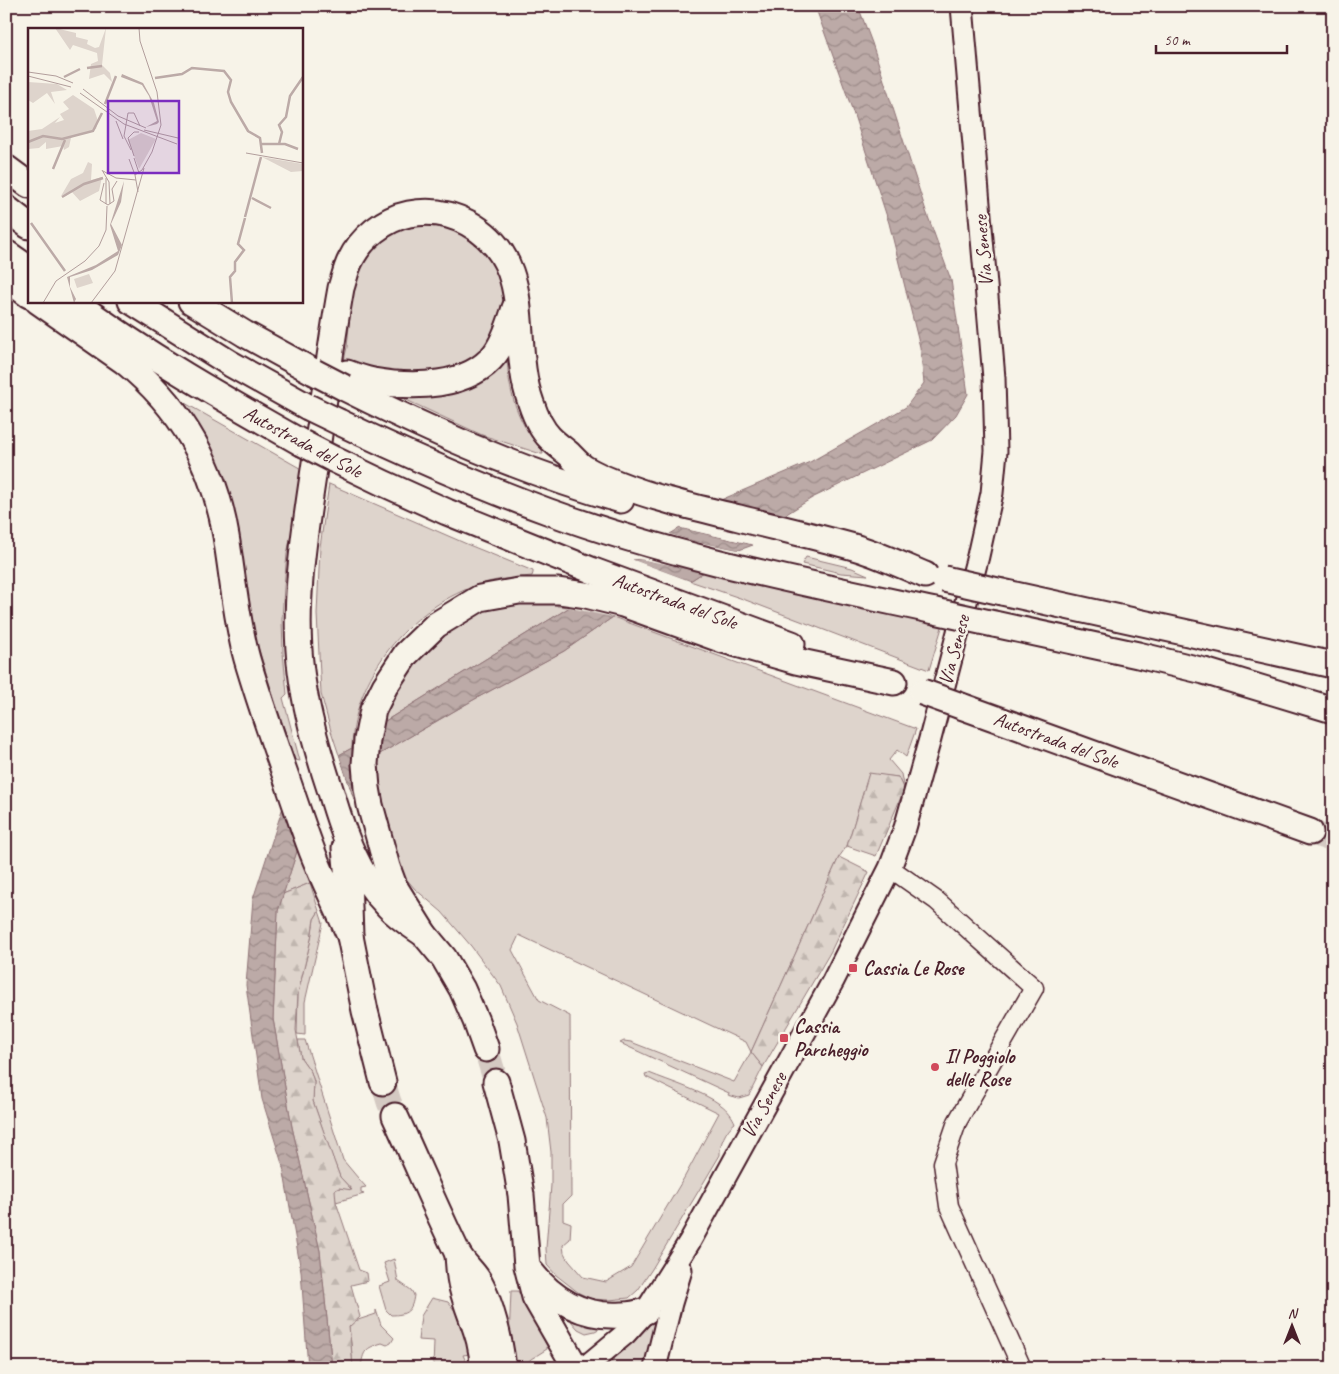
<svg xmlns="http://www.w3.org/2000/svg" width="1339" height="1374" font-family="Caveat,sans-serif">
	<style>
		.grass { fill: #ded4cc; stroke: #947a7c }
		.forest { fill: url(#forest-firs); stroke: #947a7c }
		.water { fill: url(#water-waves); stroke: #8e7275 }
		.pier { fill: #f7f3e8 }
		.lines { fill: none; stroke-linecap: round; stroke-linejoin: round }
		.highway-tunnel { stroke: #d4c9c2; stroke-width: 25; stroke-dasharray: 25 12; stroke-linecap: butt }
		.minor-casing { stroke: #4a1f2b; stroke-width: 21 }
		.major-casing { stroke: #4a1f2b; stroke-width: 25 }
		.highway-casing { stroke: #4a1f2b; stroke-width: 29 }
		.minor { stroke: #f7f3e8; stroke-width: 18 }
		.major { stroke: #f7f3e8; stroke-width: 21 }
		.highway { stroke: #f7f3e8; stroke-width: 25 }
		.highway-bridge-casing { stroke: #4a1f2b; stroke-width: 29; stroke-linecap: butt }
		.highway-bridge { stroke: #f7f3e8; stroke-width: 25 }
		.poi-dot { fill: #d1495b; stroke: #f7f3e8; stroke-width: 2 }
		.labels { text-anchor: middle; dominant-baseline: central; stroke-width: 5; stroke-linejoin: round; paint-order: stroke }
		.street-label { font-size: 20px; fill: #4a1f2b; stroke: #f7f3e8 }
		.poi-label { font-size: 20px; font-weight: bold; fill: #4a1f2b; stroke: #f7f3e8; text-anchor: start }
		.inset-river { fill: none; stroke: #bcaaa7; stroke-width: 2.5 }
		.inset-road { fill: none; stroke: #b29e9c; stroke-width: 1 }
		.view { fill: #7b2cbf; fill-opacity: 0.15; stroke: #7b2cbf; stroke-width: 2.5 }
		.inset-edge { fill: none; stroke: #4a1f2b; stroke-width: 2.5 }
	</style>
	<defs>
		<pattern id="forest-firs" width="22" height="20" patternUnits="userSpaceOnUse" patternTransform="scale(1.25)"><rect width="22" height="20" fill="#ded4cc"/><path d="M5 1l3.5 6h-7zM16 11l3.5 6h-7z" fill="#c0b6af"/></pattern>
		<pattern id="water-waves" width="16" height="10" patternUnits="userSpaceOnUse" patternTransform="scale(1.25)"><rect width="16" height="10" fill="#bcaaa7"/><path d="M0 5q4-4 8 0t8 0" fill="none" stroke="#9b8a88"/></pattern>
	</defs>
	<rect width="100%" height="100%" fill="#f7f3e8"/>
	<filter id="ink" filterUnits="userSpaceOnUse"><feTurbulence type="fractalNoise" baseFrequency=".02" numOctaves="2"/><feDisplacementMap in="SourceGraphic" scale="10" xChannelSelector="R" yChannelSelector="G"/><feConvolveMatrix kernelMatrix="1 2 1 2 8 2 1 2 1" color-interpolation-filters="sRGB"/></filter>
	<g filter="url(#ink)">
		<g class="grass">
			<polygon points="447,224 461,230 495,258 505,300 501,305 500,328 476,358 431,377 343,365 347,347 352,295 357,268 375,243 392,234 406,228 422,225 434,227"/>
			<path d="M507,355C508,391 517,423 542,450L543,454H541L482,435L402,398L401,397Z"/>
			<polygon points="182,402 183,402 305,471 287,554 284,587 282,619 283,653 287,694 283,698 300,761 295,760 276,705"/>
			<path d="M329,484L469,545L533,571V573L532,576C513,578 493,579 475,586C409,609 353,677 352,748L339,755L331,731L321,694L317,614L320,547Z"/>
			<polygon points="806,557 852,568 868,575 841,573 802,564"/>
			<polygon points="704,572 943,624 929,670 743,599 690,581"/>
			<polygon points="557,600 557,606 570,607 382,723 383,713 398,683 440,633 489,608 518,601"/>
			<path d="M613,617L916,729L906,757L897,750L889,760L901,774L904,790L898,777L869,774L847,846L839,857L751,1052L763,1067L749,1095L739,1098L728,1095L729,1093L620,1043L624,1041L631,1042L734,1082L751,1052L746,1042L519,935L512,950L539,1000L570,1016L571,1196L563,1204V1220L571,1223L570,1239L563,1245L564,1253L569,1261L583,1277L606,1282L631,1267L684,1178L719,1113L646,1077L645,1074L649,1073C671,1082 702,1091 721,1105C727,1109 733,1117 735,1123C726,1129 719,1145 720,1155L652,1269L638,1290L629,1298L609,1300L592,1299L579,1293L556,1275L547,1265L546,1248L551,1185V1152L547,1118L517,1023L501,986L471,946L442,912L415,889L402,874L379,802L383,800L376,767L378,755L475,699L564,651Z"/>
			<polygon points="298,848 310,883 283,894"/>
			<polygon points="319,911 323,923 305,1002 305,1035 297,1034 298,993 311,939 314,919"/>
			<polygon points="298,1040 305,1040 343,1160 358,1178 366,1187 361,1188 361,1193 364,1194 336,1202 334,1190 339,1188 351,1189 340,1177 333,1159 313,1101 314,1082 311,1072 301,1058"/>
			<path d="M394,1259L398,1281L411,1290L414,1295C412,1311 407,1315 391,1315L386,1310L379,1286L390,1282L384,1263Z"/>
			<polygon points="511,1291 518,1291 547,1346 547,1349 531,1359 521,1368 514,1368 509,1340"/>
			<polygon points="432,1298 448,1302 459,1316 465,1330 470,1354 463,1355 469,1368 433,1368 434,1341 418,1340 421,1316"/>
			<path d="M376,1310L381,1325L394,1338L391,1343L387,1345L382,1343C365,1348 363,1351 361,1368H353L351,1344L349,1327L355,1321L376,1314Z"/>
			<polygon points="661,1311 644,1368 611,1368 602,1363"/>
			<polygon points="571,1321 594,1327 606,1325 595,1331 586,1333 578,1329"/>
		</g>
		<g class="forest">
			<polygon points="869,773 898,777 904,790 876,856 847,846"/>
			<polygon points="839,857 869,872 831,951 763,1067 751,1052"/>
			<polygon points="310,883 319,911 314,919 311,939 298,993 296,1030 301,1058 311,1072 314,1082 313,1101 333,1158 340,1177 352,1190 339,1188 335,1190 336,1202 359,1270 367,1273 368,1281 351,1285 360,1317 349,1327 351,1344 353,1368 332,1368 320,1251 292,1127 273,1019 278,911 283,894"/>
		</g>
		<g class="water">
			<polygon points="815,6 858,6 872,43 926,211 951,280 968,394 956,415 932,440 812,498 777,520 709,505 810,462 865,431 906,407 924,383 920,347 889,223 852,109"/>
			<polygon points="680,528 753,545 739,550 693,541 670,534"/>
			<polygon points="640,559 704,572 690,581 633,560"/>
			<polygon points="570,607 613,617 564,651 475,699 378,755 382,723"/>
			<polygon points="352,748 355,780 359,801 355,803 339,755"/>
			<polygon points="284,804 298,848 278,911 273,1019 292,1127 320,1251 332,1368 308,1368 301,1271 283,1167 262,1099 246,985 253,899"/>
		</g>
		<g class="pier">
			<polygon points="681,526 754,542 756,545 677,527"/>
			<polygon points="667,533 693,541 743,551 738,553 692,543 669,536"/>
			<polygon points="640,556 705,569 704,572 634,558"/>
			<polygon points="631,559 690,581 693,582 689,583 633,563"/>
			<polygon points="569,604 614,615 616,618 566,607"/>
			<polygon points="338,753 355,805 352,804 337,756"/>
		</g>
		<g class="lines">
			<g class="highway-tunnel">
				<polyline points="1310,832 1333,840"/>
				<polyline points="486,1049 496,1082"/>
				<polyline points="383,1082 389,1102 395,1116"/>
			</g>
			<g class="minor-casing">
				<polyline id="minor" points="890,868 937,901 1034,988 957,1122 943,1163 949,1206 1022,1368"/>
			</g>
			<g class="major-casing">
				<g id="major">
					<polyline points="584,1368 625,1334 646,1311 690,1241 833,981 890,868 905,828 930,739 978,556 992,493 996,451 994,378 962,6"/>
					<polyline points="655,1368 671,1303 681,1270"/>
				</g>
			</g>
			<g class="highway-casing">
				<g id="highway">
					<polyline points="6,168 29,185"/>
					<polyline points="6,208 29,226"/>
					<polyline points="6,253 29,269"/>
					<polyline points="6,278 29,295"/>
					<path d="M38,301L124,361C181,407 214,464 226,536C233,578 236,619 247,659C258,697 271,734 284,771C294,799 303,828 314,856C325,883 338,909 350,936"/>
					<path d="M73,301C145,354 224,399 302,443"/>
					<polyline points="131,301 231,364 308,407"/>
					<polyline points="191,301 245,334 314,372"/>
					<path d="M347,373C355,376 364,379 373,381C412,388 469,388 495,354C505,341 510,323 515,308"/>
					<path d="M345,388C373,402 402,416 431,429C492,457 556,481 621,500"/>
					<path d="M339,422C408,455 476,485 547,511C673,557 805,583 935,611"/>
					<polyline points="333,459 383,483 447,512 591,570 792,644"/>
					<polyline points="1002,592 1333,665"/>
					<polyline points="994,624 1138,655 1204,671 1333,710"/>
					<polyline points="961,706 1310,832"/>
					<polyline points="345,848 348,878 350,936 365,1011 383,1082"/>
					<path d="M424,934C411,925 398,917 388,906C357,875 343,833 331,792C318,753 306,712 301,671C292,602 306,524 316,456C324,400 331,343 341,288C344,279 346,269 350,261C361,238 384,219 409,214C429,210 450,213 468,223C539,262 508,340 531,403C535,415 541,429 550,438C556,444 563,449 569,454C574,459 578,464 584,468C595,475 608,480 621,485C659,500 699,508 739,518C778,528 818,537 857,548C880,555 903,566 925,575"/>
					<polyline points="486,1049 476,1021 462,989 444,958 424,934 394,886 387,867 370,805 367,788 365,764 367,740 373,710 385,686 406,654 436,625 480,598 519,591 558,591 586,595 623,604 723,640 796,661 894,682"/>
					<polyline points="496,1082 512,1141 521,1195 527,1266 535,1297 576,1368"/>
					<path d="M395,1116C416,1161 435,1207 457,1252C462,1263 472,1270 478,1280C491,1303 500,1341 503,1368"/>
					<path d="M458,1255C459,1266 459,1277 462,1287C469,1316 483,1337 483,1368"/>
					<path d="M531,1272C554,1301 585,1318 623,1315C631,1315 639,1313 646,1311"/>
				</g>
			</g>
			<use href="#minor" class="minor"/>
			<use href="#major" class="major"/>
			<use href="#highway" class="highway"/>
			<g class="highway-bridge-casing">
				<g id="highway-bridge">
					<polyline points="314,372 345,388"/>
					<polyline points="308,407 339,422"/>
					<polyline points="302,443 333,459"/>
					<polyline points="944,579 1002,592"/>
					<polyline points="935,611 994,624"/>
					<polyline points="922,692 961,706"/>
				</g>
			</g>
			<use href="#highway-bridge" class="highway-bridge"/>
		</g>
	</g>
	<g class="poi-dot">
		<rect x="848" y="963" width="10" height="10" rx="2.5"/>
		<rect x="779" y="1033" width="10" height="10" rx="2.5"/>
		<circle cx="935" cy="1067" r="5"/>
	</g>
	<g class="labels">
		<g class="street-label">
			<text transform="translate(983 251) rotate(-95)">Via Senese</text>
			<text transform="translate(303 442) rotate(28)">Autostrada del Sole</text>
			<text transform="translate(675 601) rotate(20)">Autostrada del Sole</text>
			<text transform="translate(954 650) rotate(-75)">Via Senese</text>
			<text transform="translate(1056 740) rotate(20)">Autostrada del Sole</text>
			<text transform="translate(764 1105) rotate(-61)">Via Senese</text>
		</g>
		<g class="poi-label">
			<text x="863" y="968">Cassia Le Rose</text>
			<text x="794" y="1026">Cassia<tspan x="794" dy="23">Parcheggio</tspan></text>
			<text x="945" y="1056">Il Poggiolo<tspan x="945" dy="23">delle Rose</tspan></text>
		</g>
	</g>
	<g transform="translate(28 28)">
		<rect width="275" height="275" fill="#f7f3e8"/>
		<path d="M113,105L128,111L111,141L100,112ZM60,134L64,136L63,152L74,149L71,163L52,173L43,163L33,168L43,151L55,145ZM61,246L65,255L49,260L46,251Z" fill="#ded4cc"/>
		<path d="M27,0L48,5V9L60,12L59,16L67,20L71,19L78,0L74,37L82,45L84,54L76,46L61,51L63,36L70,33L69,25L45,17L42,22ZM0,54L29,56L39,62L23,64L27,76L19,65L5,75L0,72ZM32,89L27,95L48,107L43,110L41,119L36,122L35,118L18,121V114L11,120L0,121V103L14,101ZM234,129L275,136V143L263,144Z" fill="#ded4cc"/>
		<path d="M45,67L66,81L70,93L68,101L49,107L29,108L27,95L36,92L32,86L41,81L35,74Z" fill="#ded4cc"/>
		<path d="M94,46L115,55L126,75L131,94L129,96L118,99L129,93L121,68L114,57L93,49ZM96,153L93,174L83,196L94,217L90,227L64,242L42,249V259L48,271L46,275L39,249L68,237L90,223L82,197Z" fill="#bcaaa7"/>
		<path class="inset-river" d="M59,40L74,38M36,49L52,41M127,50L154,46L164,40L196,43L203,52L200,64L203,74L220,103L232,110L234,125M77,76L88,48M0,114L15,108L34,111L65,103L74,85M234,116H257L270,121M251,116L254,104L251,97L258,89L262,68L275,49M25,141L37,112M34,169L56,156L75,150M224,170L243,180M217,189L233,129M3,195L37,243M204,275L202,249L207,243V234L216,222L210,216L217,190"/>
		<path class="inset-road" d="M0,44L28,48L45,55M0,48L43,59M55,61L90,88L118,100M52,65L96,96L149,116M88,93L95,111M116,102L150,110M103,122L96,108L100,85H106L112,98M218,125L275,135M106,128L100,110L106,104H111M106,130L111,145M101,131L107,147M74,142L81,154L82,176M75,143L88,150L108,152M78,150V176M76,155L72,172L80,177L86,173L84,161L89,153M110,164L107,147L114,142L124,124L133,97L129,64L112,13L111,0M15,275L28,253L57,233L71,218L78,202L79,178M63,275L87,243L116,140"/>
		<path class="view" d="M80,73H151V145H80Z"/>
		<rect width="275" height="275" class="inset-edge"/>
	</g>
	<rect width="1339" height="1374" fill="none" stroke="#f7f3e8" stroke-width="25"/>
	<rect x="12" y="12" width="1314" height="1349" fill="none" stroke="#4a1f2b" stroke-width="2" filter="url(#ink)"/>
	<g transform="translate(1292 1326)" stroke="#f7f3e8" stroke-width="4" paint-order="stroke">
	<path d="M0-4L9 19L0 12L-9 19Z" fill="#4a1f2b"/>
	<text y="-8" font-size="14" font-weight="bold" text-anchor="middle" fill="#4a1f2b">N</text>
	</g>
	<path d="M1156 45v8h131v-8" fill="none" stroke="#4a1f2b" stroke-width="2.5"/>
	<text x="1164" y="45" font-size="15" fill="#4a1f2b" stroke="#f7f3e8" stroke-width="4" paint-order="stroke">50 m</text>
</svg>
